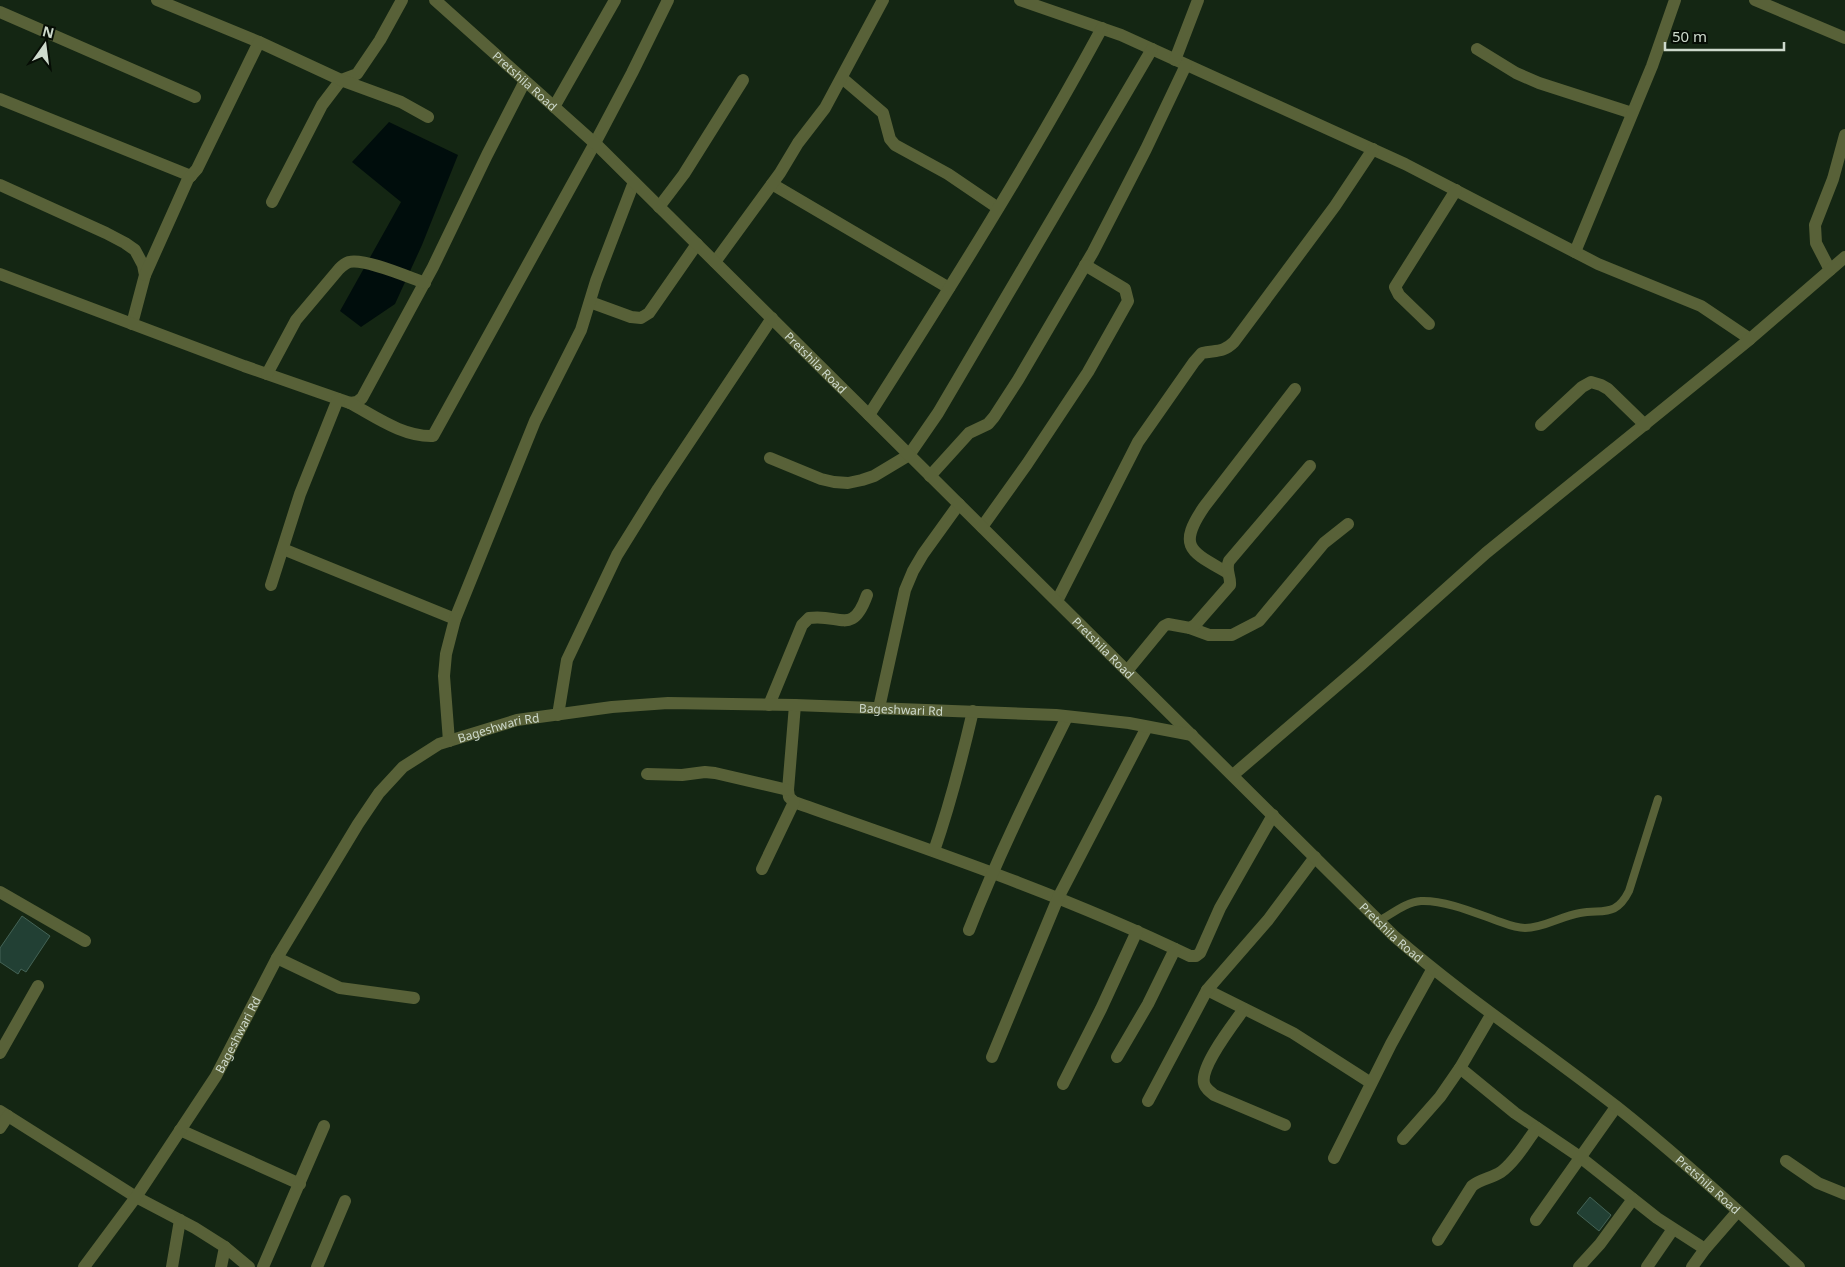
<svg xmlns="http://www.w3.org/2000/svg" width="1845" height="1267" font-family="'Noto Sans',sans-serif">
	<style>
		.water { fill: #000d0c }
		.building { fill: #224034; stroke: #446356 }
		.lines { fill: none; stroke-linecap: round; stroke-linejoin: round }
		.service { stroke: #586138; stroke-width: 8 }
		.minor { stroke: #586138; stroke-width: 12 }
		.tertiary { stroke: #586138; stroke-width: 12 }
		.labels { text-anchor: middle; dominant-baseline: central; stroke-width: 4; stroke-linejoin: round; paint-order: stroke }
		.street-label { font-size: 12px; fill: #cdd9cc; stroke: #060d05 }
	</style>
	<rect width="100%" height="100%" fill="#142613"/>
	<polygon class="water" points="389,122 458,155 422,245 395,304 361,327 340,311 401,202 352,162"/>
	<g class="building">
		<polygon points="22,916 50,936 26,972 21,969 18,974 0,962 0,948"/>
		<polygon points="1590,1197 1611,1215 1599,1231 1577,1213"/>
	</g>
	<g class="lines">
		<path class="service" d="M1379,921C1392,914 1406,902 1421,901C1444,900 1473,912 1495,920C1504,923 1514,928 1525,928C1544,928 1561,916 1580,913C1604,909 1616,917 1629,891L1658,799"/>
		<g class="minor">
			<polyline points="157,0 259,42"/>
			<polyline points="1020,0 1121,35 1405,164 1598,264 1701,306 1750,339"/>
			<polyline points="1755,0 1845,38"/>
			<polyline points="0,12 195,97"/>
			<polyline points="1477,49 1516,73 1539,83 1632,113"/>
			<polyline points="1175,60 1198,0"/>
			<polyline points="842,78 883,113 890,139 895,145 948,174 998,208"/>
			<polyline points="0,99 191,176"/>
			<polyline points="554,107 615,0"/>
			<polyline points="772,184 949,288"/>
			<polyline points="0,185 106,233 125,243 135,250 143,265 145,275 132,324"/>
			<polyline points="272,202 322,105 341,80 357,74 380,40 402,0"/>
			<polyline points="659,207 684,174 743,80"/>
			<polyline points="1575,252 1652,66 1675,0"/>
			<polyline points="715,262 780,173 798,143 825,108 883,0"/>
			<polyline points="1830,270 1816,243 1815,225 1833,179 1845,135"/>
			<polyline points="0,274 244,366 350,403 357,402 362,398 433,267 487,155 525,81"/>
			<polyline points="145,275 188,179 197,169 259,42 341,80 401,102 428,117"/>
			<polyline points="590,302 631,317 641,318 649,313 697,244"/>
			<polyline points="1429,324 1399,295 1395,287 1456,190"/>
			<path d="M267,374L296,320L339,269C342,266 346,263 349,262C365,258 408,277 425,283"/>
			<path d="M350,403C376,417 403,437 433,436L595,143L632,73L668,0"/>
			<path d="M869,415C950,288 1030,161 1102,28"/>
			<polyline points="1541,425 1582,387 1591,382 1601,385 1608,389 1645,425"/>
			<polyline points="770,458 821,479 834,482 848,483 862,480 874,476 909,455 938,413 1152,49"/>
			<polyline points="930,476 969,433 988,424 994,417 1018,380 1093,252 1146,149 1186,65"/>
			<polyline points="982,527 1027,464 1088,372 1128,301 1125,289 1085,265"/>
			<polyline points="283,549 455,619"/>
			<path d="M1228,573C1192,552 1176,548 1204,507L1295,389"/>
			<polyline points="271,585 300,494 338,399"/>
			<path d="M1057,601L1138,442L1194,362L1202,353C1216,350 1223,353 1234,342L1335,206L1373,149"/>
			<polyline points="1190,628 1209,635 1232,635 1259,621 1324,543 1348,524"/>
			<path d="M1127,671L1164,626L1168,624L1190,628L1195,625L1230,585C1231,576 1225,570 1229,561L1310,466"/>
			<path d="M769,705L802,625L809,618C840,613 852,637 867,595"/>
			<path d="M795,705L788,790L789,797L794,802C927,849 1062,894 1190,956H1196L1200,953L1220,908L1273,815"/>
			<polyline points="879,708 905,590 913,571 923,554 959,504"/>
			<polyline points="558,715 567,660 617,555 658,489 772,318"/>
			<polyline points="449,741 444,676 446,654 455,619 535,421 581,330 596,281 634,182"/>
			<polyline points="647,774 682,775 705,772 715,773 788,790"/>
			<polyline points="1233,775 1361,665 1486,553 1750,339 1845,257"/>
			<path d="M934,851C950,805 962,758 973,711"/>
			<polyline points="762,869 794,802"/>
			<polyline points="0,892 85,941"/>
			<path d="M969,930C998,856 1032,787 1067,717"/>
			<polyline points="277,958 340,988 414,998"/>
			<polyline points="1207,990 1293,1033 1371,1083"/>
			<path d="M1244,1009C1234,1023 1200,1066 1204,1083C1205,1089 1210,1091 1214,1095L1285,1125"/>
			<polyline points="0,1053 38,986"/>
			<polyline points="992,1057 1058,898 1147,727"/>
			<polyline points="1117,1057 1148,1004 1175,949"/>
			<polyline points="1460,1068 1515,1113 1580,1157 1657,1218 1705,1249"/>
			<polyline points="1063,1084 1101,1009 1137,931"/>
			<polyline points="1148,1101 1207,990 1268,920 1315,857"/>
			<polyline points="0,1111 136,1197 195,1228 225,1247 249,1267"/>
			<polyline points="0,1128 8,1116"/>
			<polyline points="180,1130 300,1184"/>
			<polyline points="1403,1139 1440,1097 1460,1068 1491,1015"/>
			<polyline points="1334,1158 1391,1044 1432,970"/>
			<polyline points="1786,1161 1818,1183 1845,1194"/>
			<polyline points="1536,1220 1616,1107"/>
			<path d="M1438,1240L1472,1186C1481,1179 1492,1178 1501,1172C1516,1161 1526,1142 1537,1128"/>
			<polyline points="172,1267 180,1220"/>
			<polyline points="221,1267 225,1247"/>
			<polyline points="263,1267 324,1126"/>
			<polyline points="317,1267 345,1201"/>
			<polyline points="1579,1267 1600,1244 1633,1199"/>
			<polyline points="1647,1267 1673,1229"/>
			<polyline points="1692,1267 1705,1249 1738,1211"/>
		</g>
		<g class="tertiary">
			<path id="s1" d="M435,0L599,147L1394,936C1465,998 1543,1049 1617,1107C1680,1157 1740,1212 1799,1267"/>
			<path id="s2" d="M84,1267L136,1197L216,1076L277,958L358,824L379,793L403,767L439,744L517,720L612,707L668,703L795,705L1056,715L1129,723L1192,735"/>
		</g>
	</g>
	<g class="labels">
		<g class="street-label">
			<text stroke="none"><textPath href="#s1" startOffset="121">Pretshila Road</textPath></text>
			<text stroke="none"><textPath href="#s1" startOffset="526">Pretshila Road</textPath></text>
			<text stroke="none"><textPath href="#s1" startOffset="931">Pretshila Road</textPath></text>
			<text stroke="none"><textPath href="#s2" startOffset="1104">Bageshwari Rd</textPath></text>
			<text stroke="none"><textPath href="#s2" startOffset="699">Bageshwari Rd</textPath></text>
			<text stroke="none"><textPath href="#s1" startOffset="1336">Pretshila Road</textPath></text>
			<text stroke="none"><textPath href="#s2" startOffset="279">Bageshwari Rd</textPath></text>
			<text stroke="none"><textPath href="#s1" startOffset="1741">Pretshila Road</textPath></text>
		</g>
	</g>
	<g transform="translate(45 45) rotate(14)" stroke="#060d05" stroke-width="4" paint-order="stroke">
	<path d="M0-4L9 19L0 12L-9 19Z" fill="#cdd9cc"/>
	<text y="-8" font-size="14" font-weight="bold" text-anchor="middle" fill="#cdd9cc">N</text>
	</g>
	<path d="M1665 42v8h119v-8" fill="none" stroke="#cdd9cc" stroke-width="2.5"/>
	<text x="1672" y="42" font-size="15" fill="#cdd9cc" stroke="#060d05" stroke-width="4" paint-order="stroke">50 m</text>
</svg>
